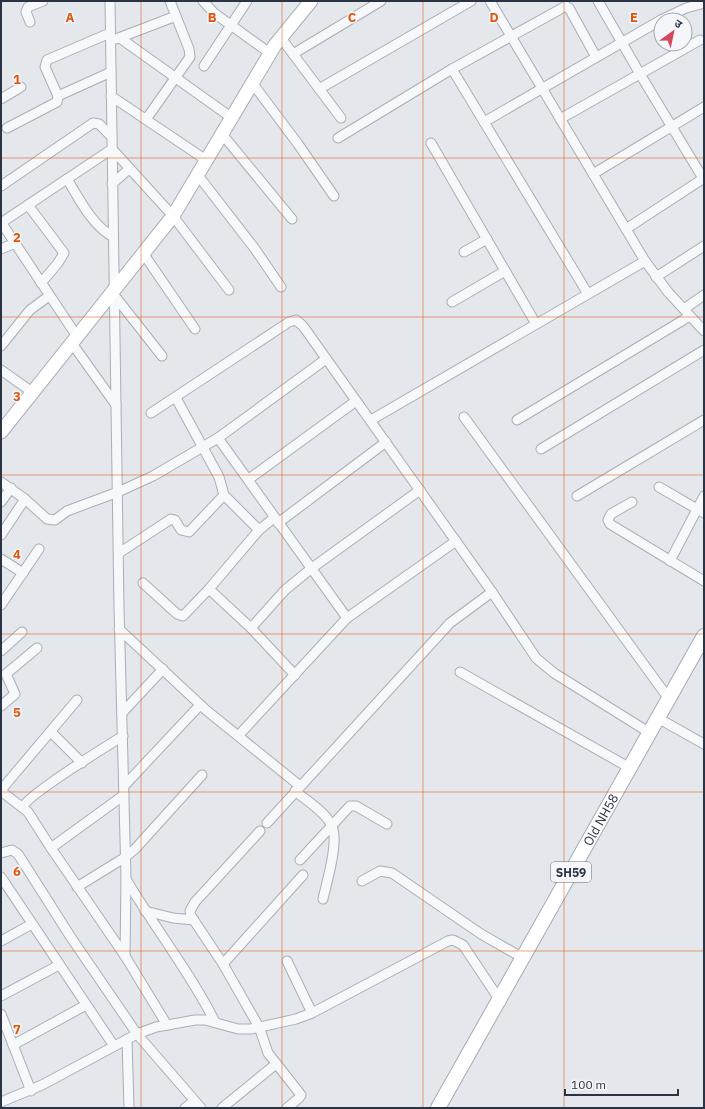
<svg xmlns="http://www.w3.org/2000/svg" width="705" height="1109" font-family="'IBM Plex Sans','Noto Sans Devanagari',sans-serif">
	<style>
		.lines { fill: none; stroke-linecap: round; stroke-linejoin: round }
		.street-casing { stroke: #a9aeb7; stroke-width: 11 }
		.secondary-casing { stroke: #a9aeb7; stroke-width: 15 }
		.primary-casing { stroke: #a3abb8; stroke-width: 16 }
		.street { stroke: #f7f8fa; stroke-width: 9 }
		.secondary { stroke: #fff; stroke-width: 13 }
		.primary { stroke: #fff; stroke-width: 14 }
		.grid { fill: none; stroke: #df570f; stroke-width: 1; stroke-opacity: 0.55 }
		.labels { text-anchor: middle; dominant-baseline: central; stroke-width: 3; stroke-linejoin: round; paint-order: stroke }
		.shield { fill: #f4f6f9; stroke: #676e7b; stroke-width: 1 }
		.shield-label { font-size: 12px; font-weight: bold; fill: #2b3445 }
		.street-label { font-size: 13px; fill: #2b3445; stroke: #f4f6f9 }
		.grid-label { font-size: 13px; text-anchor: middle; font-weight: bold; fill: #df570f; stroke: #f4f6f9; stroke-width: 3; stroke-linejoin: round; paint-order: stroke }
	</style>
	<rect width="100%" height="100%" fill="#e4e7ec"/>
	<g class="lines">
		<g class="street-casing">
			<g id="street">
				<polyline points="110,1 119,608 126,878 125,956"/>
				<polyline points="203,1 214,13 271,54"/>
				<polyline points="490,1 645,261 668,292 704,331"/>
				<polyline points="598,1 640,74 704,180"/>
				<polyline points="661,20 686,8 704,3"/>
				<polyline points="30,22 26,12 28,7 43,1"/>
				<polyline points="120,38 232,118"/>
				<polyline points="281,38 341,118"/>
				<polyline points="116,39 176,16"/>
				<polyline points="293,54 381,1"/>
				<polyline points="204,66 247,1"/>
				<polyline points="452,69 588,294"/>
				<polyline points="253,84 298,144 334,196"/>
				<polyline points="319,89 471,1"/>
				<polyline points="58,96 111,72"/>
				<polyline points="111,96 206,160"/>
				<polyline points="1,99 21,87"/>
				<polyline points="147,118 190,57 189,49 170,1"/>
				<polyline points="560,119 700,40"/>
				<polyline points="484,122 661,20"/>
				<polyline points="7,128 57,102 58,96 45,67 47,60 110,33"/>
				<polyline points="222,134 292,219"/>
				<polyline points="338,138 452,69 566,6 569,8 596,57"/>
				<polyline points="431,143 536,324"/>
				<polyline points="197,174 255,249 281,287"/>
				<polyline points="593,174 704,107"/>
				<path d="M67,179C80,200 91,224 113,237"/>
				<polyline points="112,184 129,169"/>
				<polyline points="1,186 93,123 99,124 112,137"/>
				<polyline points="28,205 64,253 58,263 41,283"/>
				<polyline points="1,222 76,335"/>
				<polyline points="1,223 112,149 173,216 229,290"/>
				<polyline points="626,229 704,178"/>
				<polyline points="1,249 15,243"/>
				<polyline points="464,252 487,239"/>
				<polyline points="143,253 195,329"/>
				<polyline points="656,277 704,246"/>
				<polyline points="114,295 162,356"/>
				<polyline points="452,302 505,271"/>
				<polyline points="684,309 704,295"/>
				<polyline points="71,342 116,405"/>
				<polyline points="1,346 30,310 49,296"/>
				<polyline points="1,370 32,392"/>
				<polyline points="176,398 219,477 224,495 259,530"/>
				<polyline points="151,413 289,322 296,320 303,326 492,592 536,658 554,673 650,733"/>
				<polyline points="464,417 669,699"/>
				<polyline points="371,420 645,261"/>
				<polyline points="517,420 690,316"/>
				<polyline points="218,438 347,618"/>
				<polyline points="541,449 704,350"/>
				<polyline points="249,479 356,401"/>
				<polyline points="1,482 25,499 47,519 55,520 67,511 118,492 153,476 218,438 326,359"/>
				<polyline points="659,487 704,513"/>
				<polyline points="577,496 704,420"/>
				<polyline points="1,502 11,488"/>
				<polyline points="632,502 611,514 608,520 610,524 704,581"/>
				<polyline points="278,523 386,442"/>
				<polyline points="1,535 25,499"/>
				<polyline points="119,553 171,519 175,520 181,530 189,532 224,495"/>
				<polyline points="1,559 23,573"/>
				<polyline points="670,561 704,496"/>
				<polyline points="143,583 177,614 183,616 209,589 259,530 274,518"/>
				<polyline points="209,589 251,628 295,675"/>
				<polyline points="1,605 39,549"/>
				<polyline points="251,628 285,590 312,568 420,490"/>
				<polyline points="119,629 206,710 300,786"/>
				<polyline points="1,651 22,632"/>
				<polyline points="460,672 630,768"/>
				<polyline points="1,706 15,694 6,674 37,648"/>
				<polyline points="122,713 163,669"/>
				<polyline points="663,721 704,744"/>
				<polyline points="51,732 82,763"/>
				<polyline points="238,736 347,618 456,541"/>
				<polyline points="124,786 200,705"/>
				<polyline points="1,790 77,700"/>
				<polyline points="1,791 28,812 51,848 125,956 167,1025"/>
				<path d="M295,791C306,800 324,811 331,824C340,839 327,881 323,899"/>
				<path d="M23,807C27,795 107,746 123,736"/>
				<polyline points="267,823 450,623 492,592"/>
				<polyline points="260,831 195,902 190,911 191,916 223,964 259,1027 268,1053 301,1095 299,1098 287,1108"/>
				<polyline points="51,848 124,795"/>
				<polyline points="1,853 12,850 18,854 70,936 137,1034 201,1108"/>
				<polyline points="300,860 350,806 356,806 387,824"/>
				<polyline points="1,877 114,1046"/>
				<path d="M126,879C154,927 190,972 215,1022"/>
				<polyline points="362,881 380,871 392,873 481,934 523,958"/>
				<polyline points="77,887 124,858 135,849 202,775"/>
				<polyline points="145,911 173,918 194,920"/>
				<polyline points="1,941 32,924"/>
				<polyline points="287,961 312,1013"/>
				<polyline points="223,964 303,875"/>
				<polyline points="1,996 59,965"/>
				<polyline points="1,1014 31,1091"/>
				<polyline points="127,1039 129,1108"/>
				<polyline points="13,1045 86,1005"/>
				<polyline points="1,1102 42,1085 137,1034 156,1027 195,1020 205,1020 238,1029 251,1029 296,1019 312,1013 448,941 453,940 463,945 501,1002"/>
				<polyline points="185,1108 194,1101"/>
				<polyline points="222,1108 276,1064"/>
			</g>
		</g>
		<g class="secondary-casing">
			<polyline id="secondary" points="1,432 173,216 275,45 311,1"/>
		</g>
		<g class="primary-casing">
			<g id="primary">
				<path id="s1" d="M438,1108L704,636"/>
			</g>
		</g>
		<use href="#street" class="street"/>
		<use href="#secondary" class="secondary"/>
		<use href="#primary" class="primary"/>
	</g>
	<path class="grid" d="M141,1V1108M282,1V1108M423,1V1108M564,1V1108M1,158H704M1,317H704M1,475H704M1,634H704M1,792H704M1,951H704"/>
	<g class="labels">
		<rect class="shield" x="551" y="862" width="40" height="20" rx="3"/>
		<g class="shield-label">
			<text x="571" y="872">SH59</text>
		</g>
		<g class="street-label">
			<text stroke="none"><textPath href="#s1" startOffset="331">Old NH58</textPath></text>
		</g>
	</g>
	<g class="grid-label">
		<text x="70" y="22">A</text>
		<text x="212" y="22">B</text>
		<text x="352" y="22">C</text>
		<text x="494" y="22">D</text>
		<text x="634" y="22">E</text>
		<text x="17" y="84">1</text>
		<text x="17" y="242">2</text>
		<text x="17" y="401">3</text>
		<text x="17" y="559">4</text>
		<text x="17" y="717">5</text>
		<text x="17" y="876">6</text>
		<text x="17" y="1034">7</text>
	</g>
	<rect width="705" height="1109" fill="none" stroke="#2b3445" stroke-width="4"/>
	<g transform="translate(673 32) rotate(33)"><circle r="19" fill="#f4f6f9" stroke="#a4a8b1"/>
	<path d="M0-3L7 15L0 10L-7 15Z" fill="#d1495b"/>
	<text y="-6" font-size="11" font-weight="bold" text-anchor="middle" fill="#2b3445">उ</text>
	</g>
	<path d="M565 1089v6h113v-6" fill="none" stroke="#2b3445" stroke-width="2"/>
	<text x="571" y="1089" font-size="12" fill="#2b3445" stroke="#f4f6f9" stroke-width="3" paint-order="stroke">100 m</text>
</svg>
